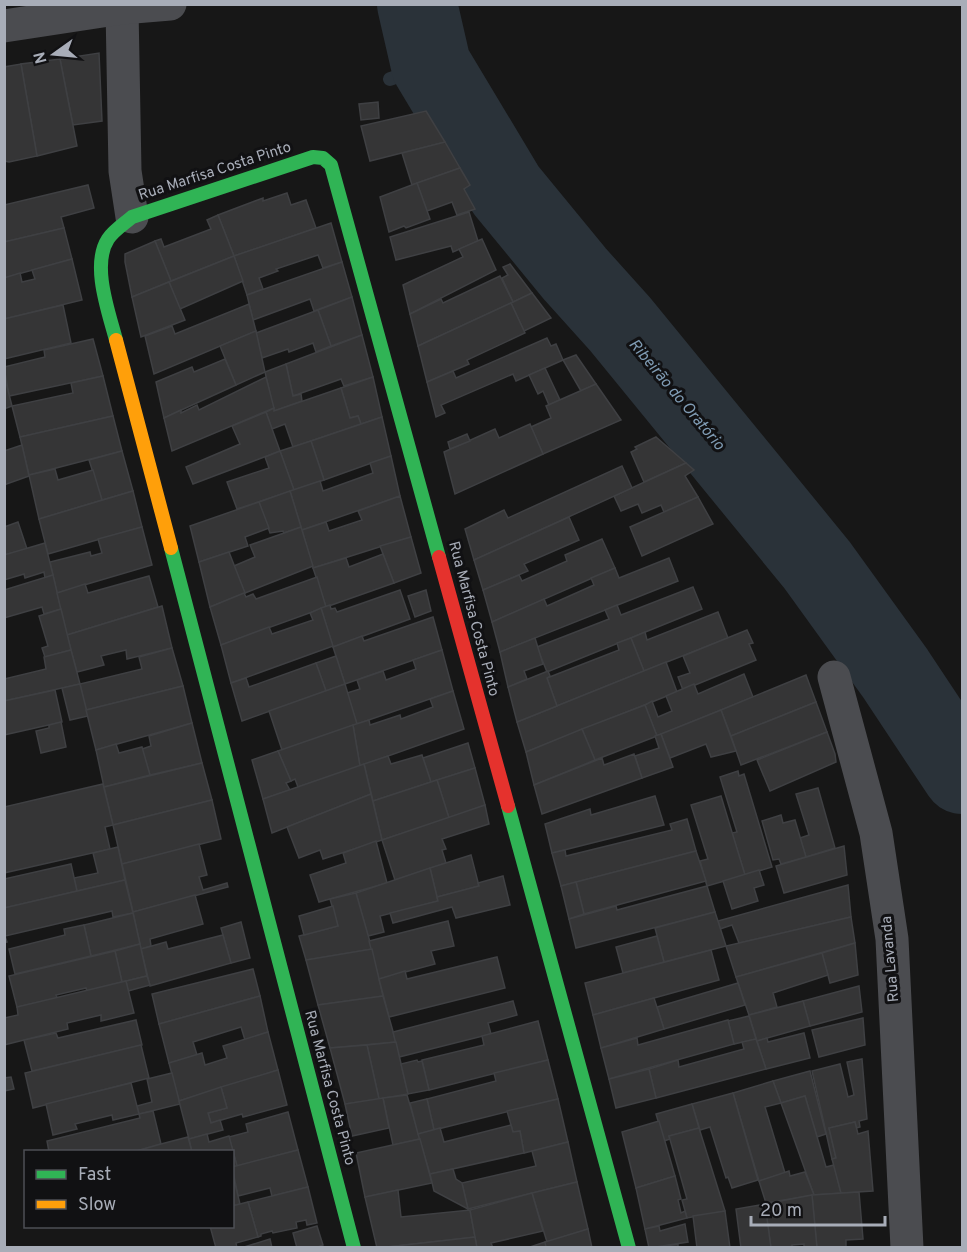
<svg xmlns="http://www.w3.org/2000/svg" width="967" height="1252" font-family="Overpass,sans-serif">
	<style>
		.lines { fill: none; stroke-linecap: round; stroke-linejoin: round }
		.stream { stroke: #2a3239; stroke-width: 14 }
		.river { stroke: #2a3239; stroke-width: 80 }
		.building { fill: #353536; stroke: #3f4043; stroke-width: 1.5 }
		.street { stroke: #4b4c50; stroke-width: 33 }
		.fast { stroke: #30b455; stroke-width: 14 }
		.slow { stroke: #ff9f0a; stroke-width: 14 }
		.jam { stroke: #e5322d; stroke-width: 14 }
		.labels { text-anchor: middle; dominant-baseline: central; stroke-width: 6; stroke-linejoin: round; paint-order: stroke }
		.street-label { font-size: 15px; fill: #a8adb8; stroke: #111113 }
		.water-label { font-size: 16px; font-style: italic; fill: #7f9bb3; stroke: #111113 }
	</style>
	<rect width="100%" height="100%" fill="#171717"/>
	<g class="lines">
		<polyline class="stream" points="390,79 431,65"/>
		<polyline class="river" points="417,4 431,65 506,190 575,274 620,324 817,565 895,673 962,774"/>
	</g>
	<g class="building">
		<polygon points="99,53 102,121 73,125 60,59"/>
		<polygon points="60,59 77,146 37,156 21,64"/>
		<polygon points="21,64 37,156 9,162 4,161 4,67"/>
		<polygon points="378,102 379,118 361,120 359,104"/>
		<polygon points="426,111 445,142 370,161 361,126"/>
		<polygon points="445,142 460,168 412,185 402,153"/>
		<polygon points="460,168 470,185 464,189 475,209 457,215 452,202 427,211 417,183"/>
		<polygon points="417,183 430,219 406,228 404,226 389,232 380,197"/>
		<polygon points="88,185 94,208 61,217 64,228 4,242 4,205"/>
		<polygon points="287,193 291,205 306,200 316,228 234,256 218,215 263,198 263,201"/>
		<polygon points="469,212 478,241 453,252 451,246 396,260 390,237"/>
		<polygon points="218,215 234,256 171,281 155,241 161,239 164,247 211,229 207,220"/>
		<polygon points="331,223 342,262 323,268 318,255 276,269 278,271 259,278 263,289 247,295 234,256"/>
		<polygon points="64,228 72,259 4,278 4,242"/>
		<polygon points="482,239 496,270 410,314 403,285 463,257 459,249"/>
		<polygon points="155,241 171,281 132,297 125,262 125,254"/>
		<polygon points="234,256 243,281 180,309 169,282"/>
		<polygon points="72,259 82,300 4,319 4,278 20,273 22,282 35,279 32,270"/>
		<polygon points="342,262 352,297 314,311 310,299 253,320 247,295"/>
		<polygon points="510,264 532,293 513,302 502,278 508,275 503,267"/>
		<polygon points="500,276 513,302 418,346 410,314 441,299 443,303"/>
		<polygon points="169,282 185,320 141,337 132,297"/>
		<polygon points="532,293 551,318 524,331 511,303"/>
		<polygon points="352,297 362,335 331,346 318,310"/>
		<polygon points="511,303 525,333 467,360 469,364 427,382 418,346"/>
		<polygon points="249,304 256,331 154,374 145,336 172,326 175,334"/>
		<polygon points="63,305 71,343 4,359 4,319"/>
		<polygon points="318,310 331,346 316,352 313,343 289,352 288,349 262,358 256,333"/>
		<polygon points="256,331 265,372 236,385 220,346"/>
		<polygon points="362,335 373,377 344,386 341,379 293,396 286,364"/>
		<polygon points="547,338 551,346 556,344 563,360 516,381 513,374 441,405 445,413 436,417 427,382 453,371 456,378"/>
		<polygon points="93,339 103,376 9,396 4,367 45,357 44,350"/>
		<polygon points="576,355 596,384 581,391 563,360"/>
		<polygon points="225,359 236,385 164,418 156,382 192,367 194,372"/>
		<polygon points="286,364 293,396 301,394 302,401 274,411 265,372"/>
		<polygon points="545,368 560,400 549,405 543,391 538,394 529,375"/>
		<polygon points="4,375 12,406 4,409"/>
		<polygon points="103,376 113,416 20,437 12,406 73,393 71,383"/>
		<polygon points="266,377 274,408 172,451 164,418 181,410 181,413 197,405 199,410"/>
		<polygon points="373,377 382,417 361,424 358,416 350,418 341,388"/>
		<polygon points="596,384 621,420 543,454 531,427 551,418 546,406"/>
		<polygon points="341,388 350,418 358,416 361,424 293,447 285,424 272,429 266,412 274,408 274,411"/>
		<polygon points="266,412 280,451 193,484 186,467 240,444 232,426"/>
		<polygon points="113,416 122,451 29,475 20,437"/>
		<polygon points="382,417 391,456 324,480 311,441"/>
		<polygon points="530,424 543,454 455,494 444,452 495,429 499,438"/>
		<polygon points="467,434 470,441 450,449 448,442"/>
		<polygon points="656,437 686,463 644,482 631,452 637,449 635,447"/>
		<polygon points="311,441 324,480 294,490 280,451"/>
		<polygon points="22,445 29,476 4,485 4,451"/>
		<polygon points="122,451 133,491 102,500 89,460"/>
		<polygon points="280,451 294,490 237,509 227,482 269,468 265,457"/>
		<polygon points="391,456 400,496 302,530 290,491 320,481 323,491 373,473 370,463"/>
		<polygon points="686,463 694,470 685,476 698,497 664,512 661,505 642,513 638,504 621,511 614,496"/>
		<polygon points="622,466 632,488 474,560 465,529 504,510 508,518"/>
		<polygon points="55,469 58,480 93,470 102,500 39,519 29,475"/>
		<polygon points="133,491 142,527 48,554 39,519"/>
		<polygon points="290,491 301,527 284,533 283,531 270,533 259,502"/>
		<polygon points="400,496 411,537 313,568 302,530 326,522 329,531 362,520 358,511"/>
		<polygon points="698,497 713,524 642,556 630,527"/>
		<polygon points="259,502 269,528 245,537 248,546 199,562 190,526"/>
		<polygon points="569,517 579,540 524,564 528,571 483,590 474,560"/>
		<polygon points="18,522 27,549 4,555 4,527"/>
		<polygon points="142,527 152,565 57,593 50,562 90,552 91,556 102,553 98,539"/>
		<polygon points="301,527 313,566 245,593 234,566 255,557 250,545"/>
		<polygon points="411,537 421,573 394,583 380,546"/>
		<polygon points="602,539 615,568 492,622 483,590 519,575 522,581 567,561 565,555"/>
		<polygon points="45,543 53,575 45,578 44,572 25,578 24,574 4,580 4,555"/>
		<polygon points="229,552 245,593 210,607 199,562"/>
		<polygon points="383,554 394,583 326,607 313,568 346,558 349,567"/>
		<polygon points="669,558 678,581 500,652 492,622 544,599 547,606 594,585 591,578 615,568 619,578"/>
		<polygon points="53,575 61,609 44,614 42,607 4,618 4,590"/>
		<polygon points="149,576 158,607 67,635 57,593 85,584 88,593"/>
		<polygon points="317,577 326,607 221,645 210,607 244,593 246,597 253,594 256,599"/>
		<polygon points="693,587 702,609 547,672 537,647 609,619 605,610 617,605 621,615"/>
		<polygon points="400,590 410,619 333,647 321,608 330,605 331,609 335,608 337,612"/>
		<polygon points="426,590 431,611 415,617 408,596"/>
		<polygon points="162,606 172,648 127,659 126,650 101,656 104,665 77,672 67,635"/>
		<polygon points="321,608 333,646 231,683 221,645 269,627 272,634 313,620 310,613"/>
		<polygon points="61,609 71,650 45,657 42,648 48,646 39,616"/>
		<polygon points="718,612 728,638 644,671 631,638 645,632 647,640"/>
		<polygon points="433,617 442,650 345,684 333,647 362,636 364,641"/>
		<polygon points="747,630 753,643 749,644 756,660 683,690 678,677 690,673 683,656"/>
		<polygon points="535,638 543,664 524,671 527,679 508,687 500,652"/>
		<polygon points="631,638 644,671 557,706 547,678 619,650 617,643"/>
		<polygon points="172,648 183,686 86,710 80,684 142,669 139,657"/>
		<polygon points="71,650 80,684 4,701 4,679 46,669 44,657"/>
		<polygon points="442,650 453,691 357,724 347,693 360,689 357,680 383,671 386,680 416,669 413,660"/>
		<polygon points="336,656 345,684 326,691 316,663"/>
		<polygon points="666,662 677,692 526,752 517,722"/>
		<polygon points="316,663 326,691 242,721 231,683 246,678 249,687"/>
		<polygon points="548,671 550,676 547,678 557,706 517,722 508,687"/>
		<polygon points="744,674 753,697 657,736 645,705 652,701 658,717 672,711 666,696 694,684 698,694"/>
		<polygon points="806,675 816,702 731,736 721,710"/>
		<polygon points="80,684 88,716 70,720 62,688"/>
		<polygon points="345,684 357,724 282,750 269,711"/>
		<polygon points="183,686 192,723 96,750 86,710"/>
		<polygon points="55,690 62,722 4,735 4,701"/>
		<polygon points="453,691 464,729 360,766 353,725 369,720 370,725 400,715 401,719 433,707 430,699"/>
		<polygon points="816,702 827,732 741,765 731,736"/>
		<polygon points="645,705 657,736 595,760 582,729"/>
		<polygon points="721,710 736,751 711,757 706,744 670,758 661,734"/>
		<polygon points="61,722 66,747 41,753 36,731 49,728 49,725"/>
		<polygon points="192,723 202,763 150,775 142,749 151,746 149,736"/>
		<polygon points="353,725 360,766 298,787 295,779 291,781 278,751"/>
		<polygon points="582,729 595,760 534,785 526,752"/>
		<polygon points="827,732 835,754 836,762 770,791 757,760"/>
		<polygon points="661,734 673,767 642,778 635,756 659,748 655,736"/>
		<polygon points="468,743 475,768 431,782 423,758"/>
		<polygon points="116,744 119,753 142,747 150,775 104,787 96,750"/>
		<polygon points="278,751 291,781 286,783 290,790 263,799 252,760"/>
		<polygon points="634,754 642,778 542,814 534,785 602,758 604,765"/>
		<polygon points="422,755 431,782 373,801 364,764 388,756 391,764"/>
		<polygon points="202,763 212,800 113,825 104,787"/>
		<polygon points="364,764 371,794 272,833 263,799"/>
		<polygon points="475,768 485,805 449,818 437,780"/>
		<polygon points="738,771 739,776 744,774 772,867 745,875 732,833 737,832 720,777"/>
		<polygon points="437,780 449,818 382,840 373,801"/>
		<polygon points="103,784 113,825 105,827 110,849 4,873 4,807"/>
		<polygon points="818,788 835,848 806,857 800,838 809,835 796,794"/>
		<polygon points="371,794 382,840 323,859 320,850 299,858 287,827"/>
		<polygon points="655,796 664,825 552,853 545,824 590,809 591,815"/>
		<polygon points="721,796 745,875 707,886 700,861 708,859 691,805"/>
		<polygon points="212,800 221,839 122,864 113,825"/>
		<polygon points="485,805 489,824 442,839 446,849 442,850 446,863 395,880 382,840"/>
		<polygon points="781,815 783,823 795,820 806,857 781,864 779,859 773,860 762,821"/>
		<polygon points="687,819 696,851 561,886 552,853 565,850 566,856 672,830 670,824"/>
		<polygon points="376,841 387,883 319,902 310,875 346,863 343,853"/>
		<polygon points="199,844 207,875 199,877 203,890 227,883 228,887 133,912 122,864"/>
		<polygon points="844,846 847,875 784,893 776,866"/>
		<polygon points="118,847 125,880 77,891 74,878 98,873 93,853"/>
		<polygon points="696,851 706,881 584,914 576,882"/>
		<polygon points="471,855 479,886 437,897 430,868"/>
		<polygon points="71,864 77,891 4,908 4,879"/>
		<polygon points="430,868 438,901 380,916 384,932 368,936 356,893"/>
		<polygon points="759,870 764,885 754,888 758,901 732,909 723,881"/>
		<polygon points="503,876 510,905 456,918 452,907 393,923 390,913 438,901 437,897 479,886 478,883"/>
		<polygon points="125,880 133,913 113,917 112,911 5,936 7,942 4,943 4,908"/>
		<polygon points="576,882 584,914 569,919 561,886"/>
		<polygon points="848,885 851,917 739,943 732,925 720,929 718,921"/>
		<polygon points="707,886 715,912 576,948 569,919 616,906 617,910"/>
		<polygon points="356,893 372,949 306,960 299,936 338,926 330,899"/>
		<polygon points="195,895 203,924 150,939 151,946 141,949 133,912"/>
		<polygon points="333,906 338,926 304,935 299,916"/>
		<polygon points="715,912 726,946 664,962 655,928"/>
		<polygon points="133,913 140,944 91,956 84,925"/>
		<polygon points="851,917 855,943 736,977 726,946"/>
		<polygon points="448,921 454,946 431,951 435,964 379,979 369,941"/>
		<polygon points="241,922 250,958 231,963 221,928"/>
		<polygon points="84,925 91,956 15,974 9,949 65,935 64,929"/>
		<polygon points="223,935 231,963 150,986 141,949 166,942 168,949"/>
		<polygon points="657,936 664,962 623,973 616,947"/>
		<polygon points="855,943 858,975 830,983 822,953"/>
		<polygon points="140,944 147,976 122,982 115,951"/>
		<polygon points="372,949 383,996 318,1005 306,960"/>
		<polygon points="711,950 719,980 593,1015 585,983"/>
		<polygon points="115,951 122,982 87,991 86,988 56,995 57,998 17,1007 9,976"/>
		<polygon points="822,953 828,975 773,993 777,1007 749,1015 736,977"/>
		<polygon points="497,957 505,988 389,1017 379,979 405,971 407,979"/>
		<polygon points="253,969 260,996 159,1024 152,994"/>
		<polygon points="147,976 150,985 128,991 126,981"/>
		<polygon points="126,981 134,1013 101,1021 101,1015 67,1023 68,1029 4,1045 4,1018 18,1015 17,1007"/>
		<polygon points="738,983 745,1005 664,1029 657,1007"/>
		<polygon points="859,986 862,1012 810,1026 803,1001"/>
		<polygon points="260,996 268,1032 245,1040 241,1027 193,1042 197,1055 169,1063 159,1024"/>
		<polygon points="383,996 396,1042 330,1048 318,1005"/>
		<polygon points="654,998 664,1029 601,1048 593,1015"/>
		<polygon points="513,1001 517,1015 488,1023 491,1034 399,1057 393,1032"/>
		<polygon points="803,1001 810,1026 757,1041 749,1015"/>
		<polygon points="749,1016 756,1039 734,1044 728,1021"/>
		<polygon points="863,1018 865,1045 819,1057 812,1030"/>
		<polygon points="136,1020 142,1045 32,1071 24,1040 56,1033 58,1038"/>
		<polygon points="728,1020 734,1044 609,1079 601,1048 637,1038 638,1045"/>
		<polygon points="538,1021 548,1060 429,1090 422,1060 484,1045 482,1036"/>
		<polygon points="268,1032 278,1070 179,1101 169,1063 202,1053 205,1065 227,1058 223,1046"/>
		<polygon points="804,1033 810,1058 766,1069 757,1041 767,1038 768,1042"/>
		<polygon points="756,1039 766,1069 656,1098 649,1069 678,1060 679,1067 744,1049 742,1042"/>
		<polygon points="396,1042 408,1094 379,1099 367,1045"/>
		<polygon points="141,1045 149,1078 33,1108 25,1073"/>
		<polygon points="367,1045 379,1099 345,1104 330,1048"/>
		<polygon points="862,1059 867,1119 859,1121 860,1127 856,1128 855,1122 829,1128 836,1158 832,1159 812,1071 840,1064 848,1097 854,1095 847,1062"/>
		<polygon points="417,1060 418,1062 422,1061 429,1090 408,1094 401,1064"/>
		<polygon points="548,1060 558,1099 434,1130 427,1099 496,1081 494,1073"/>
		<polygon points="649,1069 656,1098 616,1108 609,1079"/>
		<polygon points="278,1070 287,1105 243,1117 242,1114 211,1123 208,1113 227,1108 221,1087"/>
		<polygon points="810,1071 826,1134 817,1137 805,1096 781,1103 773,1081"/>
		<polygon points="172,1073 180,1104 139,1114 137,1106 152,1102 147,1079"/>
		<polygon points="11,1077 14,1089 4,1091 4,1078"/>
		<polygon points="773,1081 781,1103 765,1107 785,1173 759,1181 733,1093"/>
		<polygon points="131,1083 139,1114 113,1120 112,1115 75,1124 77,1129 53,1135 46,1104"/>
		<polygon points="221,1087 227,1108 208,1113 211,1123 220,1120 223,1130 189,1139 179,1101"/>
		<polygon points="733,1093 758,1180 732,1188 728,1177 726,1178 710,1127 700,1130 692,1104"/>
		<polygon points="407,1095 420,1139 393,1145 383,1098"/>
		<polygon points="805,1096 826,1167 834,1165 841,1193 814,1195 781,1103"/>
		<polygon points="383,1098 389,1128 352,1136 345,1104"/>
		<polygon points="427,1099 434,1130 418,1134 410,1103"/>
		<polygon points="558,1099 568,1142 524,1153 520,1131 513,1132 507,1111"/>
		<polygon points="692,1104 699,1128 669,1136 670,1139 664,1141 656,1114"/>
		<polygon points="153,1111 161,1144 133,1152 49,1152 47,1141 140,1118 139,1114"/>
		<polygon points="288,1112 298,1150 237,1166 229,1137 248,1132 246,1124"/>
		<polygon points="659,1121 675,1176 636,1188 622,1132"/>
		<polygon points="855,1122 858,1134 868,1131 873,1191 841,1193 832,1159 836,1158 829,1128"/>
		<polygon points="511,1125 513,1132 520,1131 524,1153 430,1174 418,1134 440,1128 444,1142"/>
		<polygon points="699,1128 725,1211 687,1218 682,1200 687,1199 669,1136"/>
		<polygon points="207,1134 209,1142 229,1136 237,1166 232,1167 232,1152 192,1152 189,1139"/>
		<polygon points="188,1137 192,1152 133,1152 161,1144"/>
		<polygon points="420,1139 432,1183 365,1197 356,1153"/>
		<polygon points="568,1142 577,1182 468,1209 462,1183 536,1166 532,1151"/>
		<polygon points="298,1150 308,1187 272,1196 270,1188 238,1196 232,1167"/>
		<polygon points="453,1169 456,1179 462,1183 468,1209 434,1191 430,1174"/>
		<polygon points="789,1171 790,1176 805,1172 814,1195 766,1203 759,1181"/>
		<polygon points="232,1172 240,1204 232,1206"/>
		<polygon points="675,1176 681,1199 678,1200 681,1213 685,1211 687,1218 645,1229 636,1188"/>
		<polygon points="577,1182 588,1229 547,1242 532,1193"/>
		<polygon points="308,1187 317,1223 307,1225 306,1220 296,1222 297,1228 273,1233 272,1231 261,1234 261,1236 258,1237 248,1202"/>
		<polygon points="398,1190 401,1217 470,1210 475,1237 377,1248 365,1197"/>
		<polygon points="859,1192 863,1239 846,1240 846,1248 817,1248 812,1195"/>
		<polygon points="532,1193 543,1231 491,1243 493,1248 477,1248 470,1210"/>
		<polygon points="812,1195 817,1248 804,1248 804,1244 792,1245 792,1248 771,1248 765,1204"/>
		<polygon points="248,1202 258,1237 236,1243 237,1248 216,1248 210,1226 232,1226 232,1206"/>
		<polygon points="765,1204 771,1248 741,1248 736,1209"/>
		<polygon points="725,1211 730,1248 697,1248 693,1216"/>
		<polygon points="685,1224 688,1242 649,1248 645,1229 659,1226 660,1231"/>
		<polygon points="317,1226 323,1245 315,1248 297,1248 293,1233"/>
		<polygon points="588,1229 592,1248 546,1248 545,1242"/>
		<polygon points="475,1237 477,1248 379,1248"/>
		<polygon points="270,1239 272,1248 241,1248"/>
		<polygon points="545,1242 546,1248 527,1248"/>
		<polygon points="678,1244 678,1248 655,1248"/>
	</g>
	<g class="lines">
		<g class="street">
			<polyline points="122,8 125,171 132,217"/>
			<polyline points="4,26 122,8 170,4"/>
			<polyline points="834,677 876,833 892,939 907,1248"/>
		</g>
		<g class="fast">
			<path d="M116,340C109,313 91,265 108,239C114,230 124,224 132,217L313,157L323,158L331,165L439,557"/>
			<polyline points="171,548 354,1248"/>
			<polyline points="508,806 629,1248"/>
		</g>
		<polyline class="slow" points="116,340 171,548"/>
		<polyline class="jam" points="439,557 508,806"/>
	</g>
	<g class="labels">
		<g class="street-label">
			<text transform="translate(215 172) rotate(-18)">Rua Marfisa Costa Pinto</text>
			<text transform="translate(473 619) rotate(75)">Rua Marfisa Costa Pinto</text>
			<text transform="translate(891 959) rotate(-95)">Rua Lavanda</text>
			<text transform="translate(329 1088) rotate(75)">Rua Marfisa Costa Pinto</text>
		</g>
		<g class="water-label">
			<text transform="translate(676 395) rotate(50)">Ribeirão do Oratório</text>
		</g>
	</g>
	<rect width="967" height="1252" fill="none" stroke="#a8adb8" stroke-width="12"/>
	<rect x="24" y="1150" width="210" height="78" fill="#111113" stroke="#4d4f55" stroke-width="1.5"/>
	<rect x="36" y="1170" width="30" height="9" fill="#30b455" stroke="#4d4f55" stroke-width="1.5"/>
	<text x="78" y="1180" font-size="18" fill="#a8adb8">Fast</text>
	<rect x="36" y="1200" width="30" height="9" fill="#ff9f0a" stroke="#4d4f55" stroke-width="1.5"/>
	<text x="78" y="1210" font-size="18" fill="#a8adb8">Slow</text>
	<g transform="translate(54 54) rotate(255)" stroke="#111113" stroke-width="4.5" paint-order="stroke">
	<path d="M0-4.5L10 22L0 15L-10 22Z" fill="#a8adb8"/>
	<text y="-9" font-size="16" font-weight="bold" text-anchor="middle" fill="#a8adb8">N</text>
	</g>
	<path d="M751 1216v9h134v-9" fill="none" stroke="#a8adb8" stroke-width="3"/>
	<text x="760" y="1216" font-size="18" fill="#a8adb8" stroke="#111113" stroke-width="4.5" paint-order="stroke">20 m</text>
</svg>
